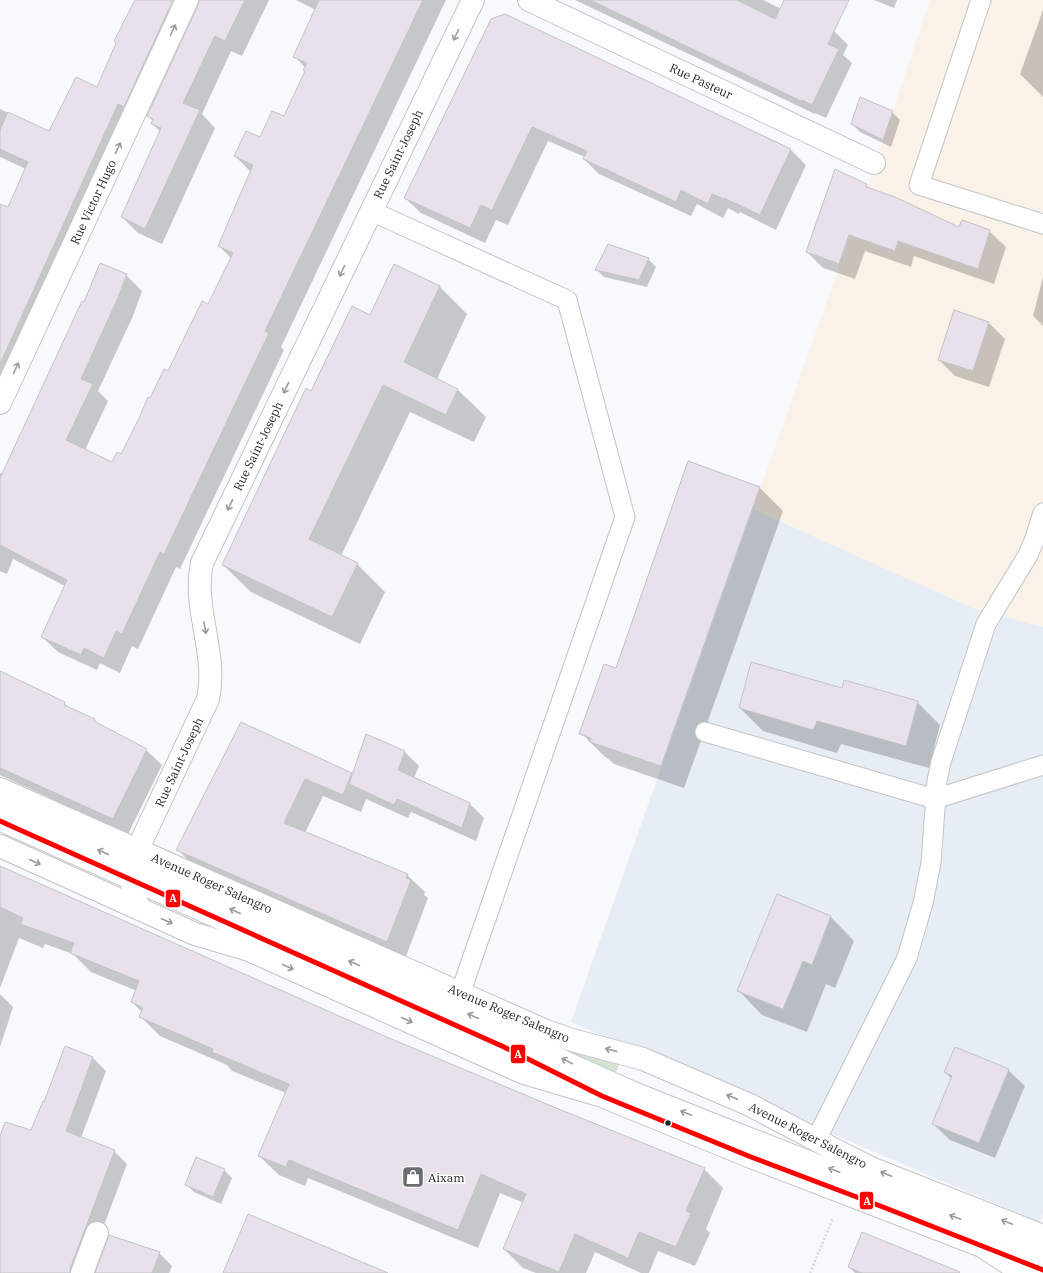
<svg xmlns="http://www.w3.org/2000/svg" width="1043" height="1273" font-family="'IBM Plex Serif',serif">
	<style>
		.built { fill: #e7edf4 }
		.industrial { fill: #faf2e9 }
		.green { fill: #d4e4d1 }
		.shadow { fill: #0003 }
		.building { fill: #e8e1ec; stroke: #c3c3c6 }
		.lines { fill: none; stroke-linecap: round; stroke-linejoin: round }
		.lane-casing { stroke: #c2c4c7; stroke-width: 21 }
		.street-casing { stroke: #c2c4c7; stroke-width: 24 }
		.secondary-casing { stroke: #c2c4c7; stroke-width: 24 }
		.path { stroke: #d9dadb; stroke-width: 2.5; stroke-dasharray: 2 2; stroke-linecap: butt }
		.lane { stroke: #fefeff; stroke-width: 19 }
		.street { stroke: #fefeff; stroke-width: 22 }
		.secondary { stroke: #fefeff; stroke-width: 22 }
		.bus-1-casing { stroke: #fff; stroke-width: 8 }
		.bus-1 { stroke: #fe0000; stroke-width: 5 }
		.oneway { stroke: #999b9c }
		.bus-dot { fill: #1e2123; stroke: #fff; stroke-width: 1.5 }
		.labels { text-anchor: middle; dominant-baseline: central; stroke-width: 3; stroke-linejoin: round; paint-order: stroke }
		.street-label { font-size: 12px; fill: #1e2123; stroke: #fff }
		.poi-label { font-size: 12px; fill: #1e2123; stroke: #fff; text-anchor: start }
		.line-badge { stroke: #fff; stroke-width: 1.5 }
		.badge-label { font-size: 11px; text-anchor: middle; font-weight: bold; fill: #fff }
	</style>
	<rect width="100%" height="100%" fill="#f7f9fc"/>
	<polygon class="built" points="753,509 973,608 1043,627 1043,1214 1040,1223 571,1022"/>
	<polygon class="industrial" points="930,0 1043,0 1043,627 973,608 753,509 872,174"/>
	<polygon class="green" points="566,1050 620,1063 615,1074 566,1051"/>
	<g class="shadow">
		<polygon points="136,0 147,0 168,11 184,27 0,413 0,205 8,209 26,169 0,157 0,109 50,133 97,88"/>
		<polygon points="215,0 269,0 242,56 231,51 202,114 215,128 162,244 138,233 122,217 161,132 152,124 153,121 148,116"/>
		<polygon points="296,0 446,0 281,347 284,350 180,569 176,567 138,649 132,646 120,673 100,663 97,670 58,652 42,637 65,586 13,559 7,574 0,571 0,473 3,474 84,303 126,275 142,291 133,316 98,391 108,401 85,450 113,463 121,455 151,400 169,373 209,305 231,258 219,246 251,172 235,156 261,138 285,118 306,71 306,68 295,57 316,10"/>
		<polygon points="575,0 763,0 807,21 834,31 848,45 843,55 852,63 826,118 815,113 815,114"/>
		<polygon points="874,0 897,0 894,8"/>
		<polygon points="1043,10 1043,97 1020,74"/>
		<polygon points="504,16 791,150 806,165 776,230 740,212 739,214 728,208 723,218 697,204 691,216 599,174 584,159 585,157 548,141 508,225 496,220 485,243 421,213 405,198"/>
		<polygon points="892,112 900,120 891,147 860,132 852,124"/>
		<polygon points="866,185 871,190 960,228 989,231 1006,247 994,284 914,256 911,267 865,251 855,279 823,268 807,252"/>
		<polygon points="648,259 656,267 647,287 604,277 596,269"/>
		<polygon points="395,265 440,287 467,314 437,379 458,390 486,417 474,442 410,412 341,556 357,564 385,592 360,644 251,592 223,565 311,392 371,316"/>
		<polygon points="1043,277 1043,326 1033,316"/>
		<polygon points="955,311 989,323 1005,339 989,387 955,376 939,360"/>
		<polygon points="688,463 760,488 783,511 684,788 614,764 607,758 604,756 581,733 616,669"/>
		<polygon points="0,680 64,703 72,710 95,720 100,726 146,750 162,765 128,834 0,775"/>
		<polygon points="842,690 917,702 940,725 929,768 841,744 837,753 763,731 740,708"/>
		<polygon points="242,724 353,775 367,736 405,752 419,766 414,778 470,804 484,818 476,841 411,812 408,818 366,799 361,812 323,796 305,833 407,875 425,892 424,895 428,898 405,959 195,867 178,850"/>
		<polygon points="0,867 388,1039 704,1169 723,1188 706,1229 710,1233 695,1266 658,1251 649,1273 641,1273 595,1252 586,1273 536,1273 523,1268 504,1249 524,1203 500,1193 478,1248 308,1178 305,1186 279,1175 259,1156 286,1093 232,1071 227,1065 160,1036 141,1017 142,1012 132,1002 137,991 91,972 73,954 45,944 43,948 19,938 0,988"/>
		<polygon points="777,896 831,917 854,941 835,988 826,984 807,1032 762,1015 739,991"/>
		<polygon points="0,994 13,1007 0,1047"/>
		<polygon points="66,1047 93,1058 106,1071 81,1138 114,1151 127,1164 86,1273 0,1273 0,1139 31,1131 45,1103"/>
		<polygon points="1008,1070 1025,1086 995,1158 950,1140 933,1124 952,1079 945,1072"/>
		<polygon points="224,1170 232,1178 221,1204 194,1192 186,1184"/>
		<polygon points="159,1253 172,1266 169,1273 96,1273"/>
		<polygon points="849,1267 931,1273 855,1273"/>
	</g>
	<g class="building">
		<polygon points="135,0 173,0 124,107 118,104 0,364 0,204 8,207 28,162 0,149 0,130 8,112 49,131 76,77 97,87 116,43 114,41"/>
		<polygon points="199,0 245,0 225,41 215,36 183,103 200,110 145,229 121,217 161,128 151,124 153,119 147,116 198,5"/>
		<polygon points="319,0 423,0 265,331 269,333 256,360 164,554 160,552 122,634 116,631 104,658 84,648 81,655 41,637 67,580 0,545 0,478 82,301 84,302 100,263 127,274 117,300 81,379 93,384 66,440 112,462 117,452 121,454 140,416 148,397 150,398 164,369 168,371 202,301 208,304 233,253 218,246 253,165 234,156 246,131 260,137 272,111 284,116 305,71 303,70 307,63 293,57"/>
		<polygon points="590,0 737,0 775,19 784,0 849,0 828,44 839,49 812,105 802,100 801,101"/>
		<polygon points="505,14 791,149 760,215 724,198 724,199 712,194 708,204 681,190 676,202 583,159 587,151 532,127 492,210 481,205 470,228 404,198 491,19"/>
		<polygon points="860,97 893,111 883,140 851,124"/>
		<polygon points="835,169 867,184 866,187 895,197 959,227 962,220 990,230 978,269 898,241 895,251 849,235 839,264 806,252"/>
		<polygon points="608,244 649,258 639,280 595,270"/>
		<polygon points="394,264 440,286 404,362 458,389 446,415 383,385 309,539 358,563 332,617 222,565 306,388 311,391 352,306 370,315"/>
		<polygon points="954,310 989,322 973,371 938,360"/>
		<polygon points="688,461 760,487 661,766 590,742 591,738 579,734 604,664 616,668"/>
		<polygon points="751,662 842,688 844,680 918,701 906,746 817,721 813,730 739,708"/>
		<polygon points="0,671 65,702 64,705 95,719 94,721 147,749 113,819 0,768"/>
		<polygon points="241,722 352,773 343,795 305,779 284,823 408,874 406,878 411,880 387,942 176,850"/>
		<polygon points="366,734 405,751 398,770 470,803 462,828 397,799 394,805 349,784"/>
		<polygon points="0,866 389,1038 561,1110 705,1168 686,1211 691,1213 676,1247 639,1232 628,1258 575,1234 559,1272 503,1249 526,1194 481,1174 458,1230 289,1160 286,1167 258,1156 289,1084 212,1052 213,1049 139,1017 143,1008 131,1002 139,981 70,953 74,943 20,924 23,918 0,907"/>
		<polygon points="777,894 831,916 812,965 803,961 783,1009 737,991"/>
		<polygon points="65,1046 93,1057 66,1131 115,1150 70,1269 70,1273 0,1273 0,1136 5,1122 31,1130 43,1101 44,1102"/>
		<polygon points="955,1047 1009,1069 979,1143 932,1124 952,1076 944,1072"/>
		<polygon points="196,1157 225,1169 213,1197 185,1185"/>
		<polygon points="248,1214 388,1273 223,1273"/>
		<polygon points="862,1232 960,1272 959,1273 862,1273 848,1267"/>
		<polygon points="109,1235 160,1252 152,1273 95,1273"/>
	</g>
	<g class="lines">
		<g class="lane-casing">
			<g id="lane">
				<polyline points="981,0 919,185 1043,224"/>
				<polyline points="371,211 567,300 625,517 460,994"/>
				<polyline points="705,732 935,799 1043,765"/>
				<polyline points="0,806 474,1017 579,1067 635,1092 728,1129 1043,1252"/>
				<polyline points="0,821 504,1047 570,1080"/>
				<polyline points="816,1140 907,958 923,903 931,863 937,781 941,762 986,624 1028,555 1034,541 1043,513"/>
				<polyline points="1007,1256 1043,1270"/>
			</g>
		</g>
		<g class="street-casing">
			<g id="street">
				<polyline points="529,0 874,163"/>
				<polyline points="0,403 187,0"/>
				<path d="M140,909C131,892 129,876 134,857L208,699C218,653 192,608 202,563L473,0"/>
				<polyline points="82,1273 97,1233"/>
			</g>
		</g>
		<g class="secondary-casing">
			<g id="secondary">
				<polyline points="0,789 546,1031 572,1040 643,1059 750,1105 843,1154 873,1169 1043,1236"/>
				<polyline points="0,846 195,934 249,950 524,1073 602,1096 751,1157 982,1246 1023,1273"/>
			</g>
		</g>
		<polyline class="path" points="810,1273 833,1218"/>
		<use href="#lane" class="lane"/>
		<use href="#street" class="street"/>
		<use href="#secondary" class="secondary"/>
		<g class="bus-1-casing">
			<polyline id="bus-1" points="0,821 504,1047 602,1096 751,1157 883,1207 1043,1270"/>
		</g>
		<use href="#bus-1" class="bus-1"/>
	</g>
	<defs><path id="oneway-shaft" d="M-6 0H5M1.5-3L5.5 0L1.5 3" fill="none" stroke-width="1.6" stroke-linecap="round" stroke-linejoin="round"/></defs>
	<g class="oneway">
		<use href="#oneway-shaft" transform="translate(173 30) rotate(-65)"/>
		<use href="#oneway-shaft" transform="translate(456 35) rotate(116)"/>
		<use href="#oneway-shaft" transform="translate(118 148) rotate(-65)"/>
		<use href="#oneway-shaft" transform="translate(342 271) rotate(116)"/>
		<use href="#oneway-shaft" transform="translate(16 368) rotate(-65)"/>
		<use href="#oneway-shaft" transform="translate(286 388) rotate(116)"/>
		<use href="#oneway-shaft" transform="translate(230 505) rotate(116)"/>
		<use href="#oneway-shaft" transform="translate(205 628) rotate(80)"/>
		<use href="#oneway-shaft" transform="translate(103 852) rotate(-156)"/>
		<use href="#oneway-shaft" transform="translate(35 862) rotate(24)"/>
		<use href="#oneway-shaft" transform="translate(235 911) rotate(-156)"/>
		<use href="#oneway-shaft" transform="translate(167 921) rotate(23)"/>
		<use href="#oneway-shaft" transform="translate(354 963) rotate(-156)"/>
		<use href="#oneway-shaft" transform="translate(288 967) rotate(24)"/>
		<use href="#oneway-shaft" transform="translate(473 1016) rotate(-156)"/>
		<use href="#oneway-shaft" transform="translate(407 1020) rotate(24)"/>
		<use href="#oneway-shaft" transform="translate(611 1050) rotate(-165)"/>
		<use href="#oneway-shaft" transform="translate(567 1061) rotate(-154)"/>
		<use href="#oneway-shaft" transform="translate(732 1097) rotate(-157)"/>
		<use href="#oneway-shaft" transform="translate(686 1113) rotate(-158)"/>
		<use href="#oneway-shaft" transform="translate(834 1170) rotate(-159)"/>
		<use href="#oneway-shaft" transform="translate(886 1174) rotate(-157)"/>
		<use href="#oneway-shaft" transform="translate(955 1217) rotate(-159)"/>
		<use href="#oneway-shaft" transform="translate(1007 1222) rotate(-159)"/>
	</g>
	<defs>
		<g id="shop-square" transform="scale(1.15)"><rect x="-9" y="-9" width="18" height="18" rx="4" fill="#6a6d6f" stroke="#fff"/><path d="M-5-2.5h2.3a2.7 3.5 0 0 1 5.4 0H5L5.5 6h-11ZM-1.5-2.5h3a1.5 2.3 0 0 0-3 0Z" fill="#fff"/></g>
	</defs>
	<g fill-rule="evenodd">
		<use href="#shop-square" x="413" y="1177"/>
	</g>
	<circle class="bus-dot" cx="668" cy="1123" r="3.5"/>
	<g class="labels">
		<g class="street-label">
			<text transform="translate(701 81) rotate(25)">Rue Pasteur</text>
			<text transform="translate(398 154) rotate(-64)">Rue Saint-Joseph</text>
			<text transform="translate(93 202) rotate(-65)">Rue Victor Hugo</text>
			<text transform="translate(258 446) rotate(-64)">Rue Saint-Joseph</text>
			<text transform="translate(179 762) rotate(-65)">Rue Saint-Joseph</text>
			<text transform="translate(212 883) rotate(24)">Avenue Roger Salengro</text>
			<text transform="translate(509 1013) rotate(23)">Avenue Roger Salengro</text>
			<text transform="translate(808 1135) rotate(27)">Avenue Roger Salengro</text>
		</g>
		<g class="poi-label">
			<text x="428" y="1177">Aixam</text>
		</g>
	</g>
	<g class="line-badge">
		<rect x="165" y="889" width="16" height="19" rx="4" fill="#fe0000"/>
		<rect x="510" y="1044" width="16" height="20" rx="4" fill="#fe0000"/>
		<rect x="859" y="1191" width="15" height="19" rx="4" fill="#fe0000"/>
	</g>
	<g class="badge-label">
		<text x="173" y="902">A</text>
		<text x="518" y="1058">A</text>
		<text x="867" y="1205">A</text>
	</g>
</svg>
